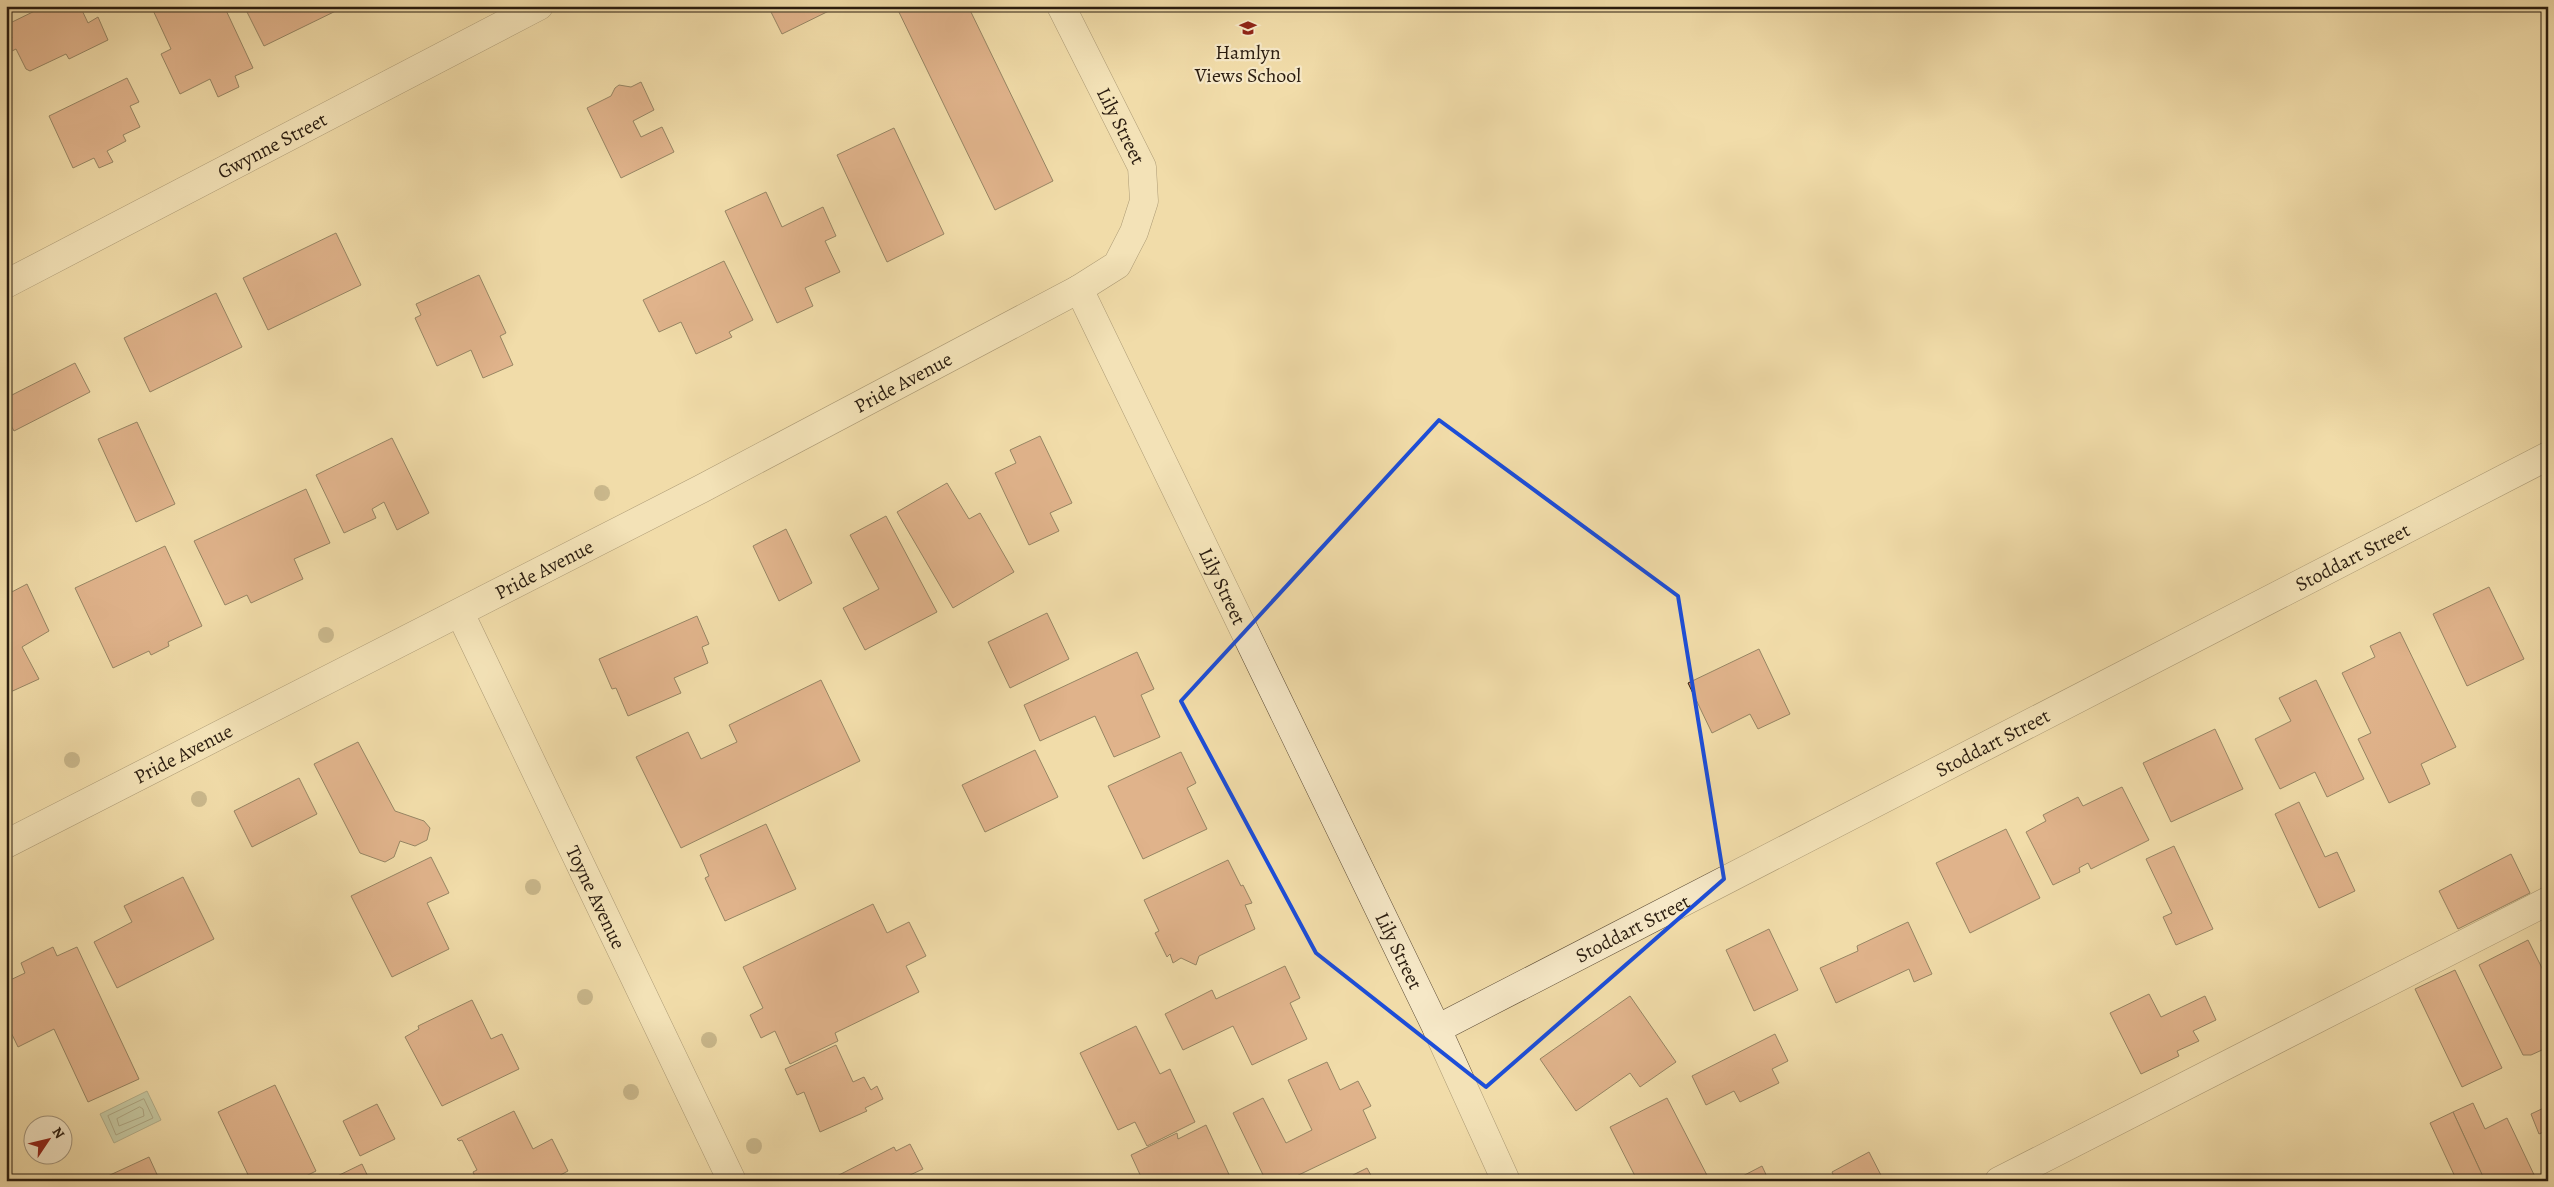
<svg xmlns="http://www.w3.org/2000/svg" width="2554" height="1187" font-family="Alegreya,serif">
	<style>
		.water { fill: #9bbca7; stroke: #6e7c6a }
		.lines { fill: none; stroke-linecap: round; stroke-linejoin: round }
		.shore { stroke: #626c5b; stroke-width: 1 }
		.building { fill: #cd8167; stroke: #2a1c0f }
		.minor-casing { stroke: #5c4c36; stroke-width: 29 }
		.minor { stroke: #f6e8c7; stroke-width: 28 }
		.tree { fill: #9c8d68 }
		.marked { fill: none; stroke: #1d4ed8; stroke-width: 4; stroke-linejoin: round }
		.labels { text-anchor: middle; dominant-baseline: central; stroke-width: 4.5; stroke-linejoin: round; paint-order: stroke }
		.poi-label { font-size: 20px; fill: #2a1c0f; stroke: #f6e8c7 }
		.street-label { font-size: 20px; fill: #2a1c0f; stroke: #f6e8c7 }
	</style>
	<rect width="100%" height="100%" fill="#f1dca9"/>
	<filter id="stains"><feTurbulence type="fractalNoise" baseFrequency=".004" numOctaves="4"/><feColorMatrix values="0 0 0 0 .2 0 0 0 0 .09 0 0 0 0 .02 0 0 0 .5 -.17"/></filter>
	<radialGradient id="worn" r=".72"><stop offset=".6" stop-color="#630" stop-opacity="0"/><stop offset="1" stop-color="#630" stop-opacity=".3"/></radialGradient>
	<polygon class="water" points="147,1091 161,1120 114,1143 100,1114"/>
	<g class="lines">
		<g class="shore">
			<polygon points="144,1099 153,1118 116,1135 108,1116"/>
			<polygon points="140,1107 143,1109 144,1116 119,1126 117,1119"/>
		</g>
	</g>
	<g class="building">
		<polygon points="45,6 60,6 61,9 67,6 80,6 88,23 98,17 108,40 69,59 66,54 30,71 26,69 16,49 12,51 6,41 12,38 6,25"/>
		<polygon points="151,6 224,6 253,68 235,76 239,87 218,97 210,79 180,94 161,54 171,49"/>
		<polygon points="244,6 346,6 264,46"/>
		<polygon points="768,6 839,6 782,34"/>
		<polygon points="896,6 968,6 1053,181 995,210"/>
		<polygon points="127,78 139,102 130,106 140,127 123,135 126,141 107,151 113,162 99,168 94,158 73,168 49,116"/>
		<polygon points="641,82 654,110 633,121 641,137 662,127 674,152 621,178 587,108 611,96 615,88 619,85 631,87"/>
		<polygon points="894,128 944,234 887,262 837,155"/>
		<polygon points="766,192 782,227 823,207 836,236 825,241 840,272 805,288 813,306 777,323 725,211"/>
		<polygon points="336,233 361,285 268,330 243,278"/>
		<polygon points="724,261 753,320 729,332 732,337 696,354 681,322 659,332 643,300"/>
		<polygon points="479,275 506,333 500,336 513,365 483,378 471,350 437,366 415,318 421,315 416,304"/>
		<polygon points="216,293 242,347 150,392 124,338"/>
		<polygon points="75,363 90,392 14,431 6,416 6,398"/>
		<polygon points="137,422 175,504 136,522 98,439"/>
		<polygon points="1040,436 1072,503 1050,513 1059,531 1029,545 995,473 1016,463 1010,450"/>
		<polygon points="392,438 429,513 397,530 384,502 372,509 376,518 344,533 316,475"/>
		<polygon points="947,483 969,519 980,513 1014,572 953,608 897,512"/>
		<polygon points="306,489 330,543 294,559 303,579 251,603 247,595 225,605 194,541"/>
		<polygon points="886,516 937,612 865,650 843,608 879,589 850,535"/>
		<polygon points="786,529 812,583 779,601 753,546"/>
		<polygon points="165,546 202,626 168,642 169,646 151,655 149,651 113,668 75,588"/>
		<polygon points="27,584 49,631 22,647 39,679 6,694 6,595"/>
		<polygon points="2489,587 2524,659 2467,686 2433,614"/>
		<polygon points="1047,613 1069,659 1010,688 988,642"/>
		<polygon points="697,616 709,644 702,647 708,663 674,678 681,693 628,716 616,688 612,689 599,659"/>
		<polygon points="2400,632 2456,747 2421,764 2430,784 2389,803 2358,739 2371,733 2342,673 2375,657 2370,646"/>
		<polygon points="1759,649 1790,714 1758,729 1750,714 1712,733 1688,683"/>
		<polygon points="1137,652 1154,689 1141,695 1160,737 1114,757 1095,716 1040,741 1024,705"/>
		<polygon points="821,680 860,761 681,848 636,757 688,732 701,759 737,742 729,725"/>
		<polygon points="2316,680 2364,779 2327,797 2315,772 2280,789 2255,739 2291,721 2279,698"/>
		<polygon points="2215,729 2243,789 2171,822 2143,763"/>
		<polygon points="358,742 395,811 424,821 430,828 427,840 415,846 400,841 394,857 385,862 360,853 314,764"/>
		<polygon points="1035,750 1058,797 985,832 962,785"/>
		<polygon points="1181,752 1196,783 1187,788 1207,829 1143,859 1108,786"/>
		<polygon points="299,778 317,814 252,847 234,811"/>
		<polygon points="2122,787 2149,840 2091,869 2088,863 2079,868 2080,872 2053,885 2026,832 2046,821 2043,815 2078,797 2083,806"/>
		<polygon points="2299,802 2325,857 2337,852 2355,891 2319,908 2275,814"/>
		<polygon points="766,824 796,889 725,921 705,878 709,876 700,855"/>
		<polygon points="2006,829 2040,898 1970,933 1936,863"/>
		<polygon points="2174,846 2213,929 2176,945 2163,917 2172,913 2146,859"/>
		<polygon points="2511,854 2530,893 2458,929 2439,891"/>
		<polygon points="431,857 449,893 427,903 449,949 392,977 351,896"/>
		<polygon points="1228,860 1241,886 1243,885 1252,903 1245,905 1255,929 1199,956 1196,965 1181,958 1173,963 1170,954 1167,957 1155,933 1159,931 1144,900"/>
		<polygon points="183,877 214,939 117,988 94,942 132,922 124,906"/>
		<polygon points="873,904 887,933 909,922 926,956 906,966 919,992 835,1033 838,1041 790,1064 775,1031 761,1038 750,1015 763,1008 743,967"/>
		<polygon points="1908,922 1932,974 1914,982 1909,969 1836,1003 1820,968 1858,951 1857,946"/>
		<polygon points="1769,929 1798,990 1754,1011 1726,950"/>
		<polygon points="2528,940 2548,980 2548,1028 2542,1031 2546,1039 2542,1050 2531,1055 2523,1055 2479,965"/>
		<polygon points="53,947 57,956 77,947 139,1079 88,1102 54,1029 18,1047 6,1022 6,982 25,973 21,963"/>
		<polygon points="1285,966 1300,998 1290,1003 1307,1039 1252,1065 1233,1026 1183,1050 1165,1014 1212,990 1216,999"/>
		<polygon points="2455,970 2502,1068 2462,1087 2415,989"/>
		<polygon points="2149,994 2161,1017 2205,996 2216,1020 2193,1031 2199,1041 2177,1051 2179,1056 2141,1074 2110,1013"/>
		<polygon points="1630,996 1676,1062 1640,1087 1630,1073 1576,1111 1540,1059"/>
		<polygon points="472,1000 491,1039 502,1034 519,1069 442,1106 405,1037 419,1029 418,1026"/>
		<polygon points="1136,1026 1160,1074 1170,1069 1195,1122 1147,1146 1135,1122 1118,1130 1080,1053"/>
		<polygon points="1775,1034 1788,1061 1772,1069 1779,1083 1740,1102 1734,1091 1706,1105 1692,1076"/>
		<polygon points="836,1045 853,1082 864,1077 871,1090 877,1086 883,1099 865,1108 867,1111 820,1132 804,1092 797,1095 785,1069"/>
		<polygon points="1327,1062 1340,1090 1358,1081 1371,1106 1363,1110 1376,1138 1286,1181 1266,1181 1233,1113 1263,1098 1286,1143 1312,1130 1288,1080"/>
		<polygon points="275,1085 316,1171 296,1181 251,1181 218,1112"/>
		<polygon points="1667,1098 1710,1181 1626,1181 1635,1176 1610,1127"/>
		<polygon points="2473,1103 2485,1129 2507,1118 2537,1181 2485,1181 2453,1112"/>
		<polygon points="377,1104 395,1139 360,1156 343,1121"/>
		<polygon points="2548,1106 2548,1130 2539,1134 2531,1114"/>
		<polygon points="514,1111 533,1149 552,1139 568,1171 549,1181 477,1181 473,1172 477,1170 462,1140 459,1141 457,1139"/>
		<polygon points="2453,1112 2485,1181 2457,1181 2430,1123"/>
		<polygon points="1206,1125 1232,1181 1143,1181 1131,1155 1177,1133 1178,1139"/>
		<polygon points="910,1144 923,1169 908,1176 910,1181 837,1181 835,1177 894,1147 896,1151"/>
		<polygon points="1869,1152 1884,1181 1836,1181 1832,1172"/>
		<polygon points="149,1157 160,1181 97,1181"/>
		<polygon points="362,1164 370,1181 327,1181"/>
		<polygon points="1762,1166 1769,1181 1733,1181"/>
		<polygon points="1367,1168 1374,1181 1341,1181"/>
	</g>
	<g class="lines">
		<g class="minor-casing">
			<g id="minor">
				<path id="s1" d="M1061,6L1142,167L1144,201L1134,232L1117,265L1079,289L1437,1029L1506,1181"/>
				<path id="s2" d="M6,284L539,6"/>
				<path id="s3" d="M460,613L732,1181"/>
				<path id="s4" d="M6,844L701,489L1079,289"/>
				<path id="s5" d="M1437,1029L2548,456"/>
				<polyline points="1999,1181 2548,901"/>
			</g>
		</g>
		<use href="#minor" class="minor"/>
	</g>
	<g class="tree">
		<circle cx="602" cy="493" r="8"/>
		<circle cx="326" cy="635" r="8"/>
		<circle cx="72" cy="760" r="8"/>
		<circle cx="199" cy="799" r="8"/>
		<circle cx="533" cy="887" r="8"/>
		<circle cx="585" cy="997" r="8"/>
		<circle cx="709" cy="1040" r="8"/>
		<circle cx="631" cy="1092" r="8"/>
		<circle cx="754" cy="1146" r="8"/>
	</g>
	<path d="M0 0H2554V1187H0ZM1439,420L1678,596L1724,879L1486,1087L1316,953L1181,701Z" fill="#f1dca9" fill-opacity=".55" fill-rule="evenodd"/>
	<path class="marked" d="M1439,420L1678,596L1724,879L1486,1087L1316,953L1181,701Z"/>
	<defs>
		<g id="school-bare" transform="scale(1.35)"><path d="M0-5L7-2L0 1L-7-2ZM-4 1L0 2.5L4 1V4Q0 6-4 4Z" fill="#8f2418" stroke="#f6e8c7" stroke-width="2.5" paint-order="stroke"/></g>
	</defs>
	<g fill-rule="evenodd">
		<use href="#school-bare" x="1248" y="28"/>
	</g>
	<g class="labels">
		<g class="poi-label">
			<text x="1248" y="52">Hamlyn<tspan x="1248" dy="23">Views School</tspan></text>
		</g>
		<g class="street-label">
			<text stroke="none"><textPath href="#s1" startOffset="134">Lily Street</textPath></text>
			<text stroke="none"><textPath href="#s2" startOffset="300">Gwynne Street</textPath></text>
			<text stroke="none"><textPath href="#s4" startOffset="1009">Pride Avenue</textPath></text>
			<text stroke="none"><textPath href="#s5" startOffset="1030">Stoddart Street</textPath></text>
			<text stroke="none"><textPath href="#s4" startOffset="604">Pride Avenue</textPath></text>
			<text stroke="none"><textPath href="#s1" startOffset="659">Lily Street</textPath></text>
			<text stroke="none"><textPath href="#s5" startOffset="625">Stoddart Street</textPath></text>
			<text stroke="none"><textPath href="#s4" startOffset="199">Pride Avenue</textPath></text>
			<text stroke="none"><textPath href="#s3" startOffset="315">Toyne Avenue</textPath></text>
			<text stroke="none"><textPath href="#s5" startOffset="220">Stoddart Street</textPath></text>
			<text stroke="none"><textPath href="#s1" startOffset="1064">Lily Street</textPath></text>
		</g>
	</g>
	<rect width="2554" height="1187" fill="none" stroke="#f1dca9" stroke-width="25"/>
	<rect x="8" y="8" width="2539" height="1172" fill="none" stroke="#2a1c0f" stroke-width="2.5"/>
	<rect x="12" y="12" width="2529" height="1162" fill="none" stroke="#2a1c0f"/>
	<g transform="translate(48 1140) rotate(55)"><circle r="24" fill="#f6e8c7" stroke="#a4967d"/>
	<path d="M0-4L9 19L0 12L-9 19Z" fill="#8f2418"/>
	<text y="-8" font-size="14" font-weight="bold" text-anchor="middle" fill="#2a1c0f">N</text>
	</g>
	<rect width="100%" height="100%" filter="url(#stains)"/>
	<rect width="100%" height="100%" fill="url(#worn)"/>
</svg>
